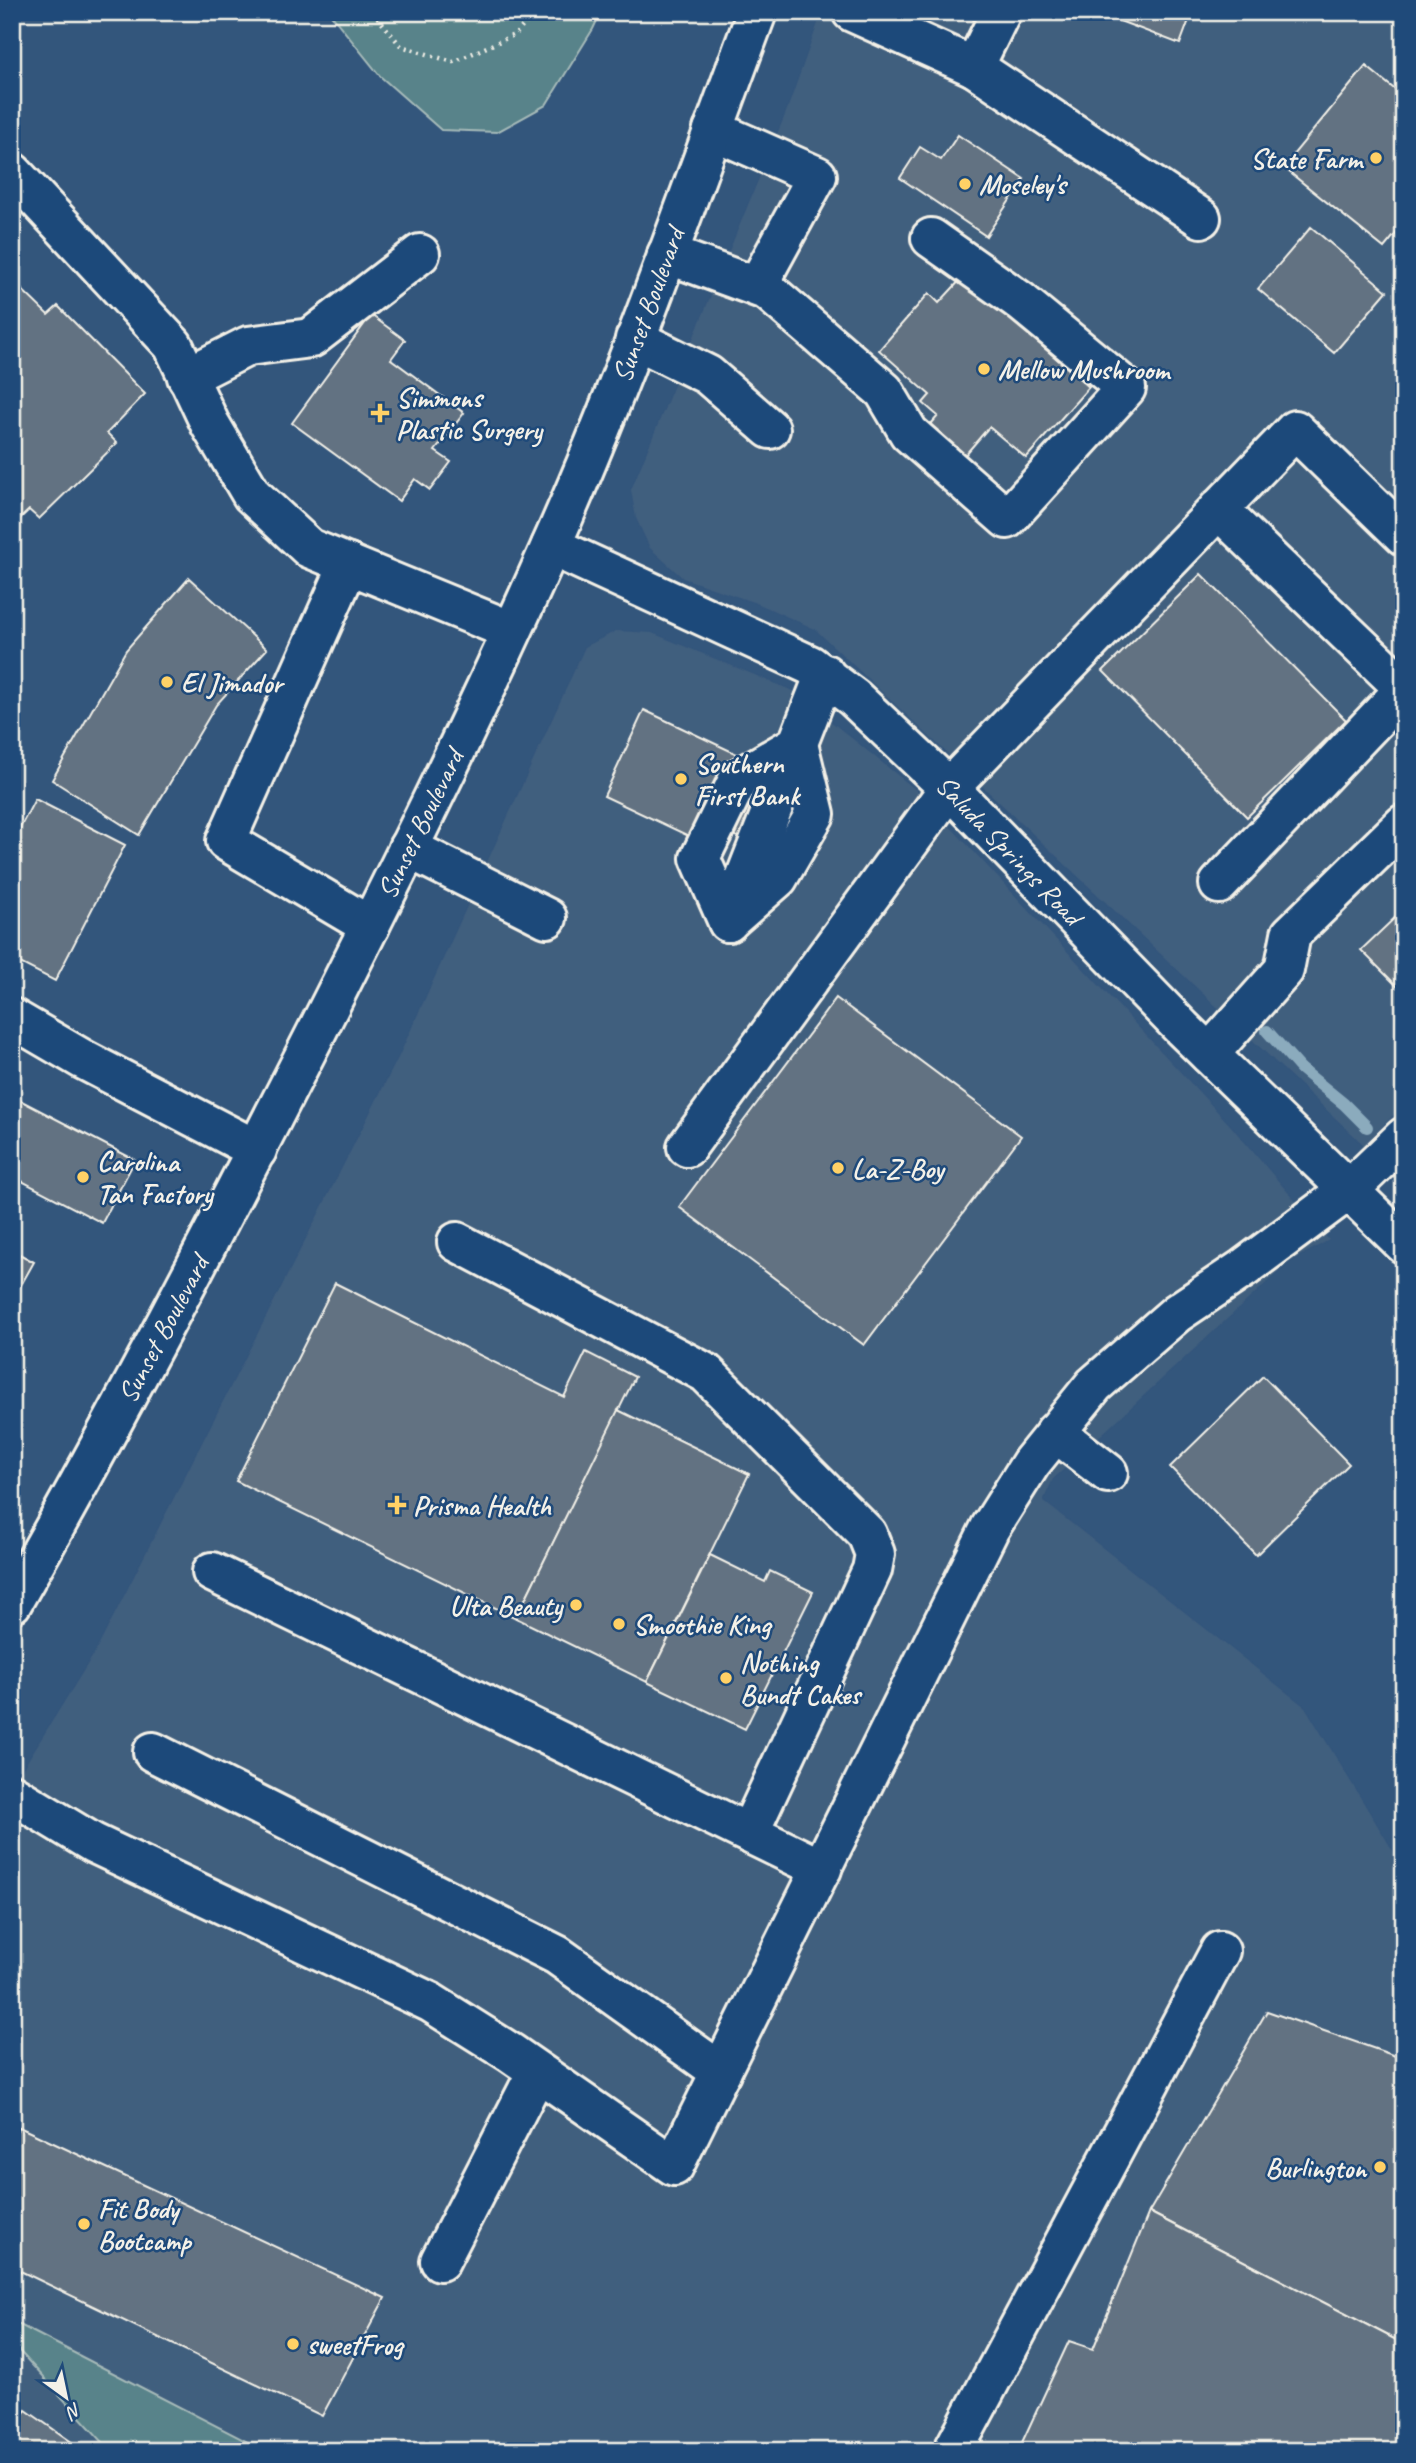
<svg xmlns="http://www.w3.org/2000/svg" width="1416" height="2463" font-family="Caveat,sans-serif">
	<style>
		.built { fill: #415e7e }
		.green { fill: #59838a; stroke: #a6bab9; stroke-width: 2 }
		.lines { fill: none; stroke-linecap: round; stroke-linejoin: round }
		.stream { stroke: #8babbd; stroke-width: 12 }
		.building { fill: #627282; stroke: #f4f1e8; stroke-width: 2 }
		.minor-casing { stroke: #f4f1e8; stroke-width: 44 }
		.major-casing { stroke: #f4f1e8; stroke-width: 44 }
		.path { stroke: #f4f1e8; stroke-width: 4.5; stroke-dasharray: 2 5; stroke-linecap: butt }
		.minor { stroke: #1f4a7a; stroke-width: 38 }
		.major { stroke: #1f4a7a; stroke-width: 38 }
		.poi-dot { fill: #ffd166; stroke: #1f4a7a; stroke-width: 2.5 }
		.labels { text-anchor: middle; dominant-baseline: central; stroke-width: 5; stroke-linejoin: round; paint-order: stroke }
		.poi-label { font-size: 28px; font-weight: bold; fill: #f4f1e8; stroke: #1f4a7a; text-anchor: start }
		.street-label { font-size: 28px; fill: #f4f1e8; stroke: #1f4a7a }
	</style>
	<rect width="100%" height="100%" fill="#33567c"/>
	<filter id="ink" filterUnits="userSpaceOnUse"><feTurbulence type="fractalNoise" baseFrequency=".0143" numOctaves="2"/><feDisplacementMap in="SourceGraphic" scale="14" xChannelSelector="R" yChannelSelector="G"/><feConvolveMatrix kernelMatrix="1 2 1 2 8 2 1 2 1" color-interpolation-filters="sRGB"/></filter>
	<g filter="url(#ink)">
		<g class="built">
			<polygon points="822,12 1404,12 1404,1104 1364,1145 815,629 759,604 683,578 650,548 636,518 631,490 787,110"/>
			<polygon points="616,631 652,633 793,691 916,790 1229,1124 1329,1240 1289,1262 1053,1479 1043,1501 1305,1707 1404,1869 1404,2451 265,2451 12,2321 12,1786 97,1649 399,1056 585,647"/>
			<polygon points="12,2343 108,2449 111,2451 12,2451"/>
		</g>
		<g class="green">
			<polygon points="329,12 601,12 593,29 546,105 497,132 441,130 381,77"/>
			<polygon points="12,2321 265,2451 111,2451 12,2343"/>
		</g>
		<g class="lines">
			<polyline class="stream" points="1267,1031 1301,1069 1344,1104 1367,1127"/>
		</g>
		<g class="building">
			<polygon points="1096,12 1192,12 1180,44"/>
			<polygon points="1366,66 1404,97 1404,224 1384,248 1283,167"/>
			<polygon points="958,135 1024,179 986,236 900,178 920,147 941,160"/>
			<polygon points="1311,227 1387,291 1334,353 1258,289"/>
			<polygon points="963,277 1089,387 1026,458 989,427 959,462 924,432 938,416 923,403 930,395 879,350 929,293 939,303"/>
			<polygon points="12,280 48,315 58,306 145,394 107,433 117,443 39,519 29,510 12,526"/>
			<polygon points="371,315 405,340 391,359 464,413 435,451 451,462 430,490 415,479 399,501 292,423"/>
			<polygon points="1201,574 1346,720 1247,817 1103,671"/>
			<polygon points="189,578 267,649 216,705 139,835 52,780 126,650"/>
			<polygon points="644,710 739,755 730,774 804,809 781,857 705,822 697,840 604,796"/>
			<polygon points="35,799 125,845 55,981 12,959 12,843"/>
			<polygon points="1404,909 1404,993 1361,950"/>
			<polygon points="836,998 1021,1136 864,1345 679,1207"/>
			<polygon points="12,1096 135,1160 102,1223 12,1176"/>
			<polygon points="12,1250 34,1262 12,1301"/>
			<polygon points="335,1283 564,1397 586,1352 635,1377 516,1618 236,1481"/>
			<polygon points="1263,1376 1349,1464 1256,1555 1170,1467"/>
			<polygon points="618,1410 749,1474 647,1682 516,1618"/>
			<polygon points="710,1555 765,1582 770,1571 813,1592 745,1729 647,1682"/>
			<polygon points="1267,2011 1404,2059 1404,2344 1149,2212"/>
			<polygon points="19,2127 385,2298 322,2416 12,2267 12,2140"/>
			<polygon points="1149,2212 1404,2344 1404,2451 1018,2451 1069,2341 1093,2349"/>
			<polygon points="26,2410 73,2443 67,2451 12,2451 12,2429"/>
		</g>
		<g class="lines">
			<g class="minor-casing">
				<g id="minor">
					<polyline points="852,12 974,67 1001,12"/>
					<polyline points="974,67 1201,218"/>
					<polyline points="713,130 817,176 757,286"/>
					<polyline points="12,172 173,345 210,424 252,495 309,548 512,631"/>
					<polyline points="667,254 768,291 884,391 909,433 1007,519 1126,388 1019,300 931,238"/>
					<polyline points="635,339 708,375 770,429"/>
					<polyline points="187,377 248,346 311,338 420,254"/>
					<polyline points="1218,509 1404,688"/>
					<polyline points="551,546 810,665 854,698 949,788 1182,1028 1404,1244"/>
					<polyline points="349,564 226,841 370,926"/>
					<polyline points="408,848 547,918"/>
					<polyline points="1219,884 1404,690"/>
					<polyline points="729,921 778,878 815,814 798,744"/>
					<polyline points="728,922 825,674"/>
					<polyline points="728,922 700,858 739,778 798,744"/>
					<polyline points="12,1018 84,1060 257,1150"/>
					<polyline points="1209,1054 1284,970 1291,934 1404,824"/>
					<polyline points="687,1147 949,788 1295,430 1404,536"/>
					<polyline points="457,1242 706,1373 867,1534 875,1554 872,1570 749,1833"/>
					<polyline points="1055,1432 1108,1473"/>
					<polyline points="212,1572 822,1869"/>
					<polyline points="153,1752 557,1955 721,2072"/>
					<polyline points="12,1794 93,1843 430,2002 511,2053 674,2166 990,1528 1031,1463 1094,1385 1177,1313 1244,1268 1349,1190 1404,1137"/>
					<polyline points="440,2261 537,2072"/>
					<polyline points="953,2451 1220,1951"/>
				</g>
			</g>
			<g class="major-casing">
				<path id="major" d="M12,1603C119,1416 218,1225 316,1033C397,873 477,712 550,548C628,373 690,191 757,12"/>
			</g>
			<polyline class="path" points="373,12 401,46 453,62 516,34 535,12"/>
			<use href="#minor" class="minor"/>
			<use href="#major" class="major"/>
		</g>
	</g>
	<g class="poi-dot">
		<circle cx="1376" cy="158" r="7"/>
		<circle cx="965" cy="184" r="7"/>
		<circle cx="984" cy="369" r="7"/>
		<path d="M376.5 402.5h7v7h7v7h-7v7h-7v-7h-7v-7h7z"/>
		<circle cx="167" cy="682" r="7"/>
		<circle cx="681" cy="779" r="7"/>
		<circle cx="838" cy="1168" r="7"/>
		<circle cx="83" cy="1177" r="7"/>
		<path d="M393.5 1494.5h7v7h7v7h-7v7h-7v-7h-7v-7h7z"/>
		<circle cx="576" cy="1605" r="7"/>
		<circle cx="619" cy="1624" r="7"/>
		<circle cx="726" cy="1678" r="7"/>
		<circle cx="1380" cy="2167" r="7"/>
		<circle cx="84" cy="2224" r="7"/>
		<circle cx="293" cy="2344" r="7"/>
	</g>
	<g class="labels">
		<g class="poi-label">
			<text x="1362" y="158" text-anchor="end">State Farm</text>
			<text x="979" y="184">Moseley's</text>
			<text x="998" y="369">Mellow Mushroom</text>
			<text x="396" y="397">Simmons<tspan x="396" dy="32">Plastic Surgery</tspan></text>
			<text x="181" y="682">El Jimador</text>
			<text x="695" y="763">Southern<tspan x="695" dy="32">First Bank</tspan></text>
			<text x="97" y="1161">Carolina<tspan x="97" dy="32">Tan Factory</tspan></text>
			<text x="852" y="1168">La-Z-Boy</text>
			<text x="413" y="1505">Prisma Health</text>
			<text x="562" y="1605" text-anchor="end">Ulta Beauty</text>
			<text x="633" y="1624">Smoothie King</text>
			<text x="740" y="1662">Nothing<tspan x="740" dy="32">Bundt Cakes</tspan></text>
			<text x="1366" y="2167" text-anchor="end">Burlington</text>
			<text x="98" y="2208">Fit Body<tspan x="98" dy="32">Bootcamp</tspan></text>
			<text x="307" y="2344">sweetFrog</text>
		</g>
		<g class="street-label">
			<text transform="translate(648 305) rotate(-70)">Sunset Boulevard</text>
			<text transform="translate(420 824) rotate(-64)">Sunset Boulevard</text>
			<text transform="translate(1009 850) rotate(46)">Saluda Springs Road</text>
			<text transform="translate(163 1329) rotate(-62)">Sunset Boulevard</text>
		</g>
	</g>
	<rect width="1416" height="2463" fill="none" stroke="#1f4a7a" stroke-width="42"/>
	<rect x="21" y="21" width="1374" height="2421" fill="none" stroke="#f4f1e8" stroke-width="2.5" filter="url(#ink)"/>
	<g transform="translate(66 2397) rotate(147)" stroke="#1f4a7a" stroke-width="5" paint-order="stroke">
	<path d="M0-5L12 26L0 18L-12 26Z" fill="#f4f1e8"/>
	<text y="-10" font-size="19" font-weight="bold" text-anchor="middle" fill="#f4f1e8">N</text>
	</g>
</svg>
